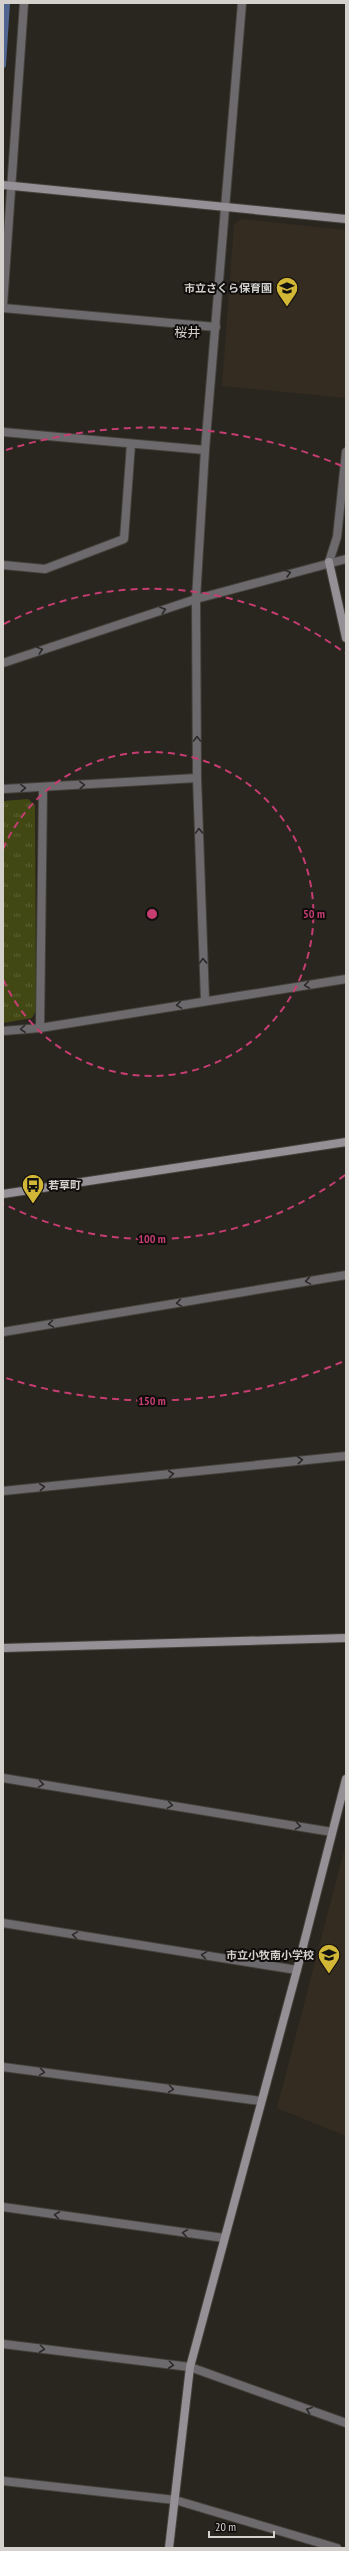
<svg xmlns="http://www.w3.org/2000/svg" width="349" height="2551" font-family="'PT Sans Narrow','Noto Sans JP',sans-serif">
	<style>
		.built { fill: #352c21 }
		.park { fill: url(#park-tufts) }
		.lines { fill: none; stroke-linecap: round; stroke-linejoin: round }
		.stream { stroke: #506690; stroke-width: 6 }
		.street-casing { stroke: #44413b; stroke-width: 10 }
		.secondary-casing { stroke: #44413b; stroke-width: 10 }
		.street { stroke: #6d6a6d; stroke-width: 8 }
		.secondary { stroke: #959095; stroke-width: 8 }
		.oneway { stroke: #2c2a29 }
		.ring { fill: none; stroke: #c63d72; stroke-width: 2; stroke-dasharray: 7 5 }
		.labels { text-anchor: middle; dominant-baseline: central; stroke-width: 4; stroke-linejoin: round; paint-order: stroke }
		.poi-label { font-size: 11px; font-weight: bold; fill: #d4d1cd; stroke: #100e0c; text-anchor: end }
		.quarter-label { font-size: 13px; fill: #d4d1cd; stroke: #100e0c }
		.centre { fill: #c63d72; stroke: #100e0c; stroke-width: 2 }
		.ring-label { font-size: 12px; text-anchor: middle; font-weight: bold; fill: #c63d72; stroke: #100e0c; stroke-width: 4; stroke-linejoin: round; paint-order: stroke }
	</style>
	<defs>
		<pattern id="park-tufts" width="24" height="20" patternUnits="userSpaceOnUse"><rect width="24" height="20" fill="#424813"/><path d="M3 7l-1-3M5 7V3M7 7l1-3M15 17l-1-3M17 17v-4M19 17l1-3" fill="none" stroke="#5c6134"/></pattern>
	</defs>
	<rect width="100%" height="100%" fill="#29251f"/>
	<g class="built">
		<polygon points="241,219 346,230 346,398 222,386 234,225"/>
		<polygon points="346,1843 346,2136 277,2108"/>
	</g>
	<polygon class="park" points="28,799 35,805 36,1010 32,1018 3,1023 3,801"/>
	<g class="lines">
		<polyline class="stream" points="3,65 7,3"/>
		<g class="street-casing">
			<g id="street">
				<polyline points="3,305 24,3"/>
				<polyline points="3,308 216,327"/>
				<polyline points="3,432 205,450"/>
				<polyline points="329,562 337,537 346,452"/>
				<polyline points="3,565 45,569 124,539 131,444"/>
				<polyline points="3,663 196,599 346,559"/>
				<polyline points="3,789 197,778"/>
				<polyline points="205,1000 197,778 196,599 205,450 242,3"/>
				<polyline points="40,1028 43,787"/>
				<polyline points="3,1031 40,1028 346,979"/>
				<polyline points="3,1332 346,1275"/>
				<polyline points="3,1491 346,1456"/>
				<polyline points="3,1778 332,1832"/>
				<polyline points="3,1923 297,1970"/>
				<polyline points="3,2067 261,2101"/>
				<polyline points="3,2207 224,2238"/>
				<polyline points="3,2344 190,2367 346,2423"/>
				<polyline points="3,2481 175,2500 337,2548"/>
			</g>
		</g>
		<g class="secondary-casing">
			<g id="secondary">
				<polyline points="3,185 346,219"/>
				<polyline points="329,562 346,638"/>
				<polyline points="3,1194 346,1142"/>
				<polyline points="3,1648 346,1638"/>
				<polyline points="169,2548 190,2367 297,1970 346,1779"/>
			</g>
		</g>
		<use href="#street" class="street"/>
		<use href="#secondary" class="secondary"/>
	</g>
	<defs><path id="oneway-chevron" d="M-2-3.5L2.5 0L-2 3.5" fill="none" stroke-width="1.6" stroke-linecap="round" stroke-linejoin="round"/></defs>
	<g class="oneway">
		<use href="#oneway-chevron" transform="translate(288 573) rotate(-16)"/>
		<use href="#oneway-chevron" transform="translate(163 610) rotate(-18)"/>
		<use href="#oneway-chevron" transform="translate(40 650) rotate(-18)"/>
		<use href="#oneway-chevron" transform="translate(197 739) rotate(-90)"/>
		<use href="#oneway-chevron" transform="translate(82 785) rotate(-3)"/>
		<use href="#oneway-chevron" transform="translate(23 788) rotate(-3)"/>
		<use href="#oneway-chevron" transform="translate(199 831) rotate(-92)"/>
		<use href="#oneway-chevron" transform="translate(203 961) rotate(-92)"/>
		<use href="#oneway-chevron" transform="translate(307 985) rotate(172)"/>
		<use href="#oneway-chevron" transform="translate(179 1005) rotate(171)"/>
		<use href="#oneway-chevron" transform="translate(23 1029) rotate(175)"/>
		<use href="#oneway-chevron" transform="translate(308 1281) rotate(171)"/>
		<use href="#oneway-chevron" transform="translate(179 1303) rotate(171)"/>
		<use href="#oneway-chevron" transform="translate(51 1324) rotate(171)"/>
		<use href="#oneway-chevron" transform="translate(300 1460) rotate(-6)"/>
		<use href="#oneway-chevron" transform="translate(171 1474) rotate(-6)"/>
		<use href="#oneway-chevron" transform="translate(42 1487) rotate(-6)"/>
		<use href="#oneway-chevron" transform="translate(41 1784) rotate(9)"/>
		<use href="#oneway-chevron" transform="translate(170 1805) rotate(9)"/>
		<use href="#oneway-chevron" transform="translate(298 1826) rotate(9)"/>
		<use href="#oneway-chevron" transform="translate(75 1935) rotate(-171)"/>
		<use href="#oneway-chevron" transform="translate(204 1955) rotate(-171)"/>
		<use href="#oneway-chevron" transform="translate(42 2072) rotate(8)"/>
		<use href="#oneway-chevron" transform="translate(171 2089) rotate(8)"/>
		<use href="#oneway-chevron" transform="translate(57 2215) rotate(-172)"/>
		<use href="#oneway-chevron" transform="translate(185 2233) rotate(-172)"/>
		<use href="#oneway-chevron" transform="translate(42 2349) rotate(7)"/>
		<use href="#oneway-chevron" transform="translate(171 2365) rotate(7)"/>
		<use href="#oneway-chevron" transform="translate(309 2410) rotate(-160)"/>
	</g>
	<g class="ring">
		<path d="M3 849A162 162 0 1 1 3 979"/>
		<path d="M345 1175A325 325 0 0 1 4 1204M4 624A325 325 0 0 1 345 653"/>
		<path d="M342 1362A487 487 0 0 1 6 1378M6 450A487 487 0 0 1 342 466"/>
	</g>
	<defs>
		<g id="school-pin" transform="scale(1.15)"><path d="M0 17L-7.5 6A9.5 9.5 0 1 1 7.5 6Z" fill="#d2b736" stroke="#100e0c"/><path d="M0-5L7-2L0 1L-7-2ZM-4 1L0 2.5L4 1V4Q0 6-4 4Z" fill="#111"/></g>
		<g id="bus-pin" transform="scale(1.15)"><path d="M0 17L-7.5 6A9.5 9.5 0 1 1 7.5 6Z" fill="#d2b736" stroke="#100e0c"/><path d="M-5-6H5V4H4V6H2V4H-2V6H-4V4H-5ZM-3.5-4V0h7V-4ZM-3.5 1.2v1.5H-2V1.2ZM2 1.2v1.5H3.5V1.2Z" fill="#111"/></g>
	</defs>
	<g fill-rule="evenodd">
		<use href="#school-pin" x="287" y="288"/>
		<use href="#bus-pin" x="33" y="1185"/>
		<use href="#school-pin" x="329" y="1955"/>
	</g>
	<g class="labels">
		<g class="poi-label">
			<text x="272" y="288">市立さくら保育園</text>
			<text x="48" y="1185" text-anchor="start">若草町</text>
			<text x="314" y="1955">市立小牧南小学校</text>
		</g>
		<g class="quarter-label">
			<text x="187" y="332">桜井</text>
		</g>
	</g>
	<circle cx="152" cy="914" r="6" class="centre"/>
	<g class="ring-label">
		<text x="314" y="918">50 m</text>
		<text x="152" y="1243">100 m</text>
		<text x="152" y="1405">150 m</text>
	</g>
	<rect width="349" height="2551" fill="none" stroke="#d4d1cd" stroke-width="8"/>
	<path d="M209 2531v6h65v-6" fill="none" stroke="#d4d1cd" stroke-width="2"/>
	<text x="215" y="2531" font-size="12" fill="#d4d1cd" stroke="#100e0c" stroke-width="3" paint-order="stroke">20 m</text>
</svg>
